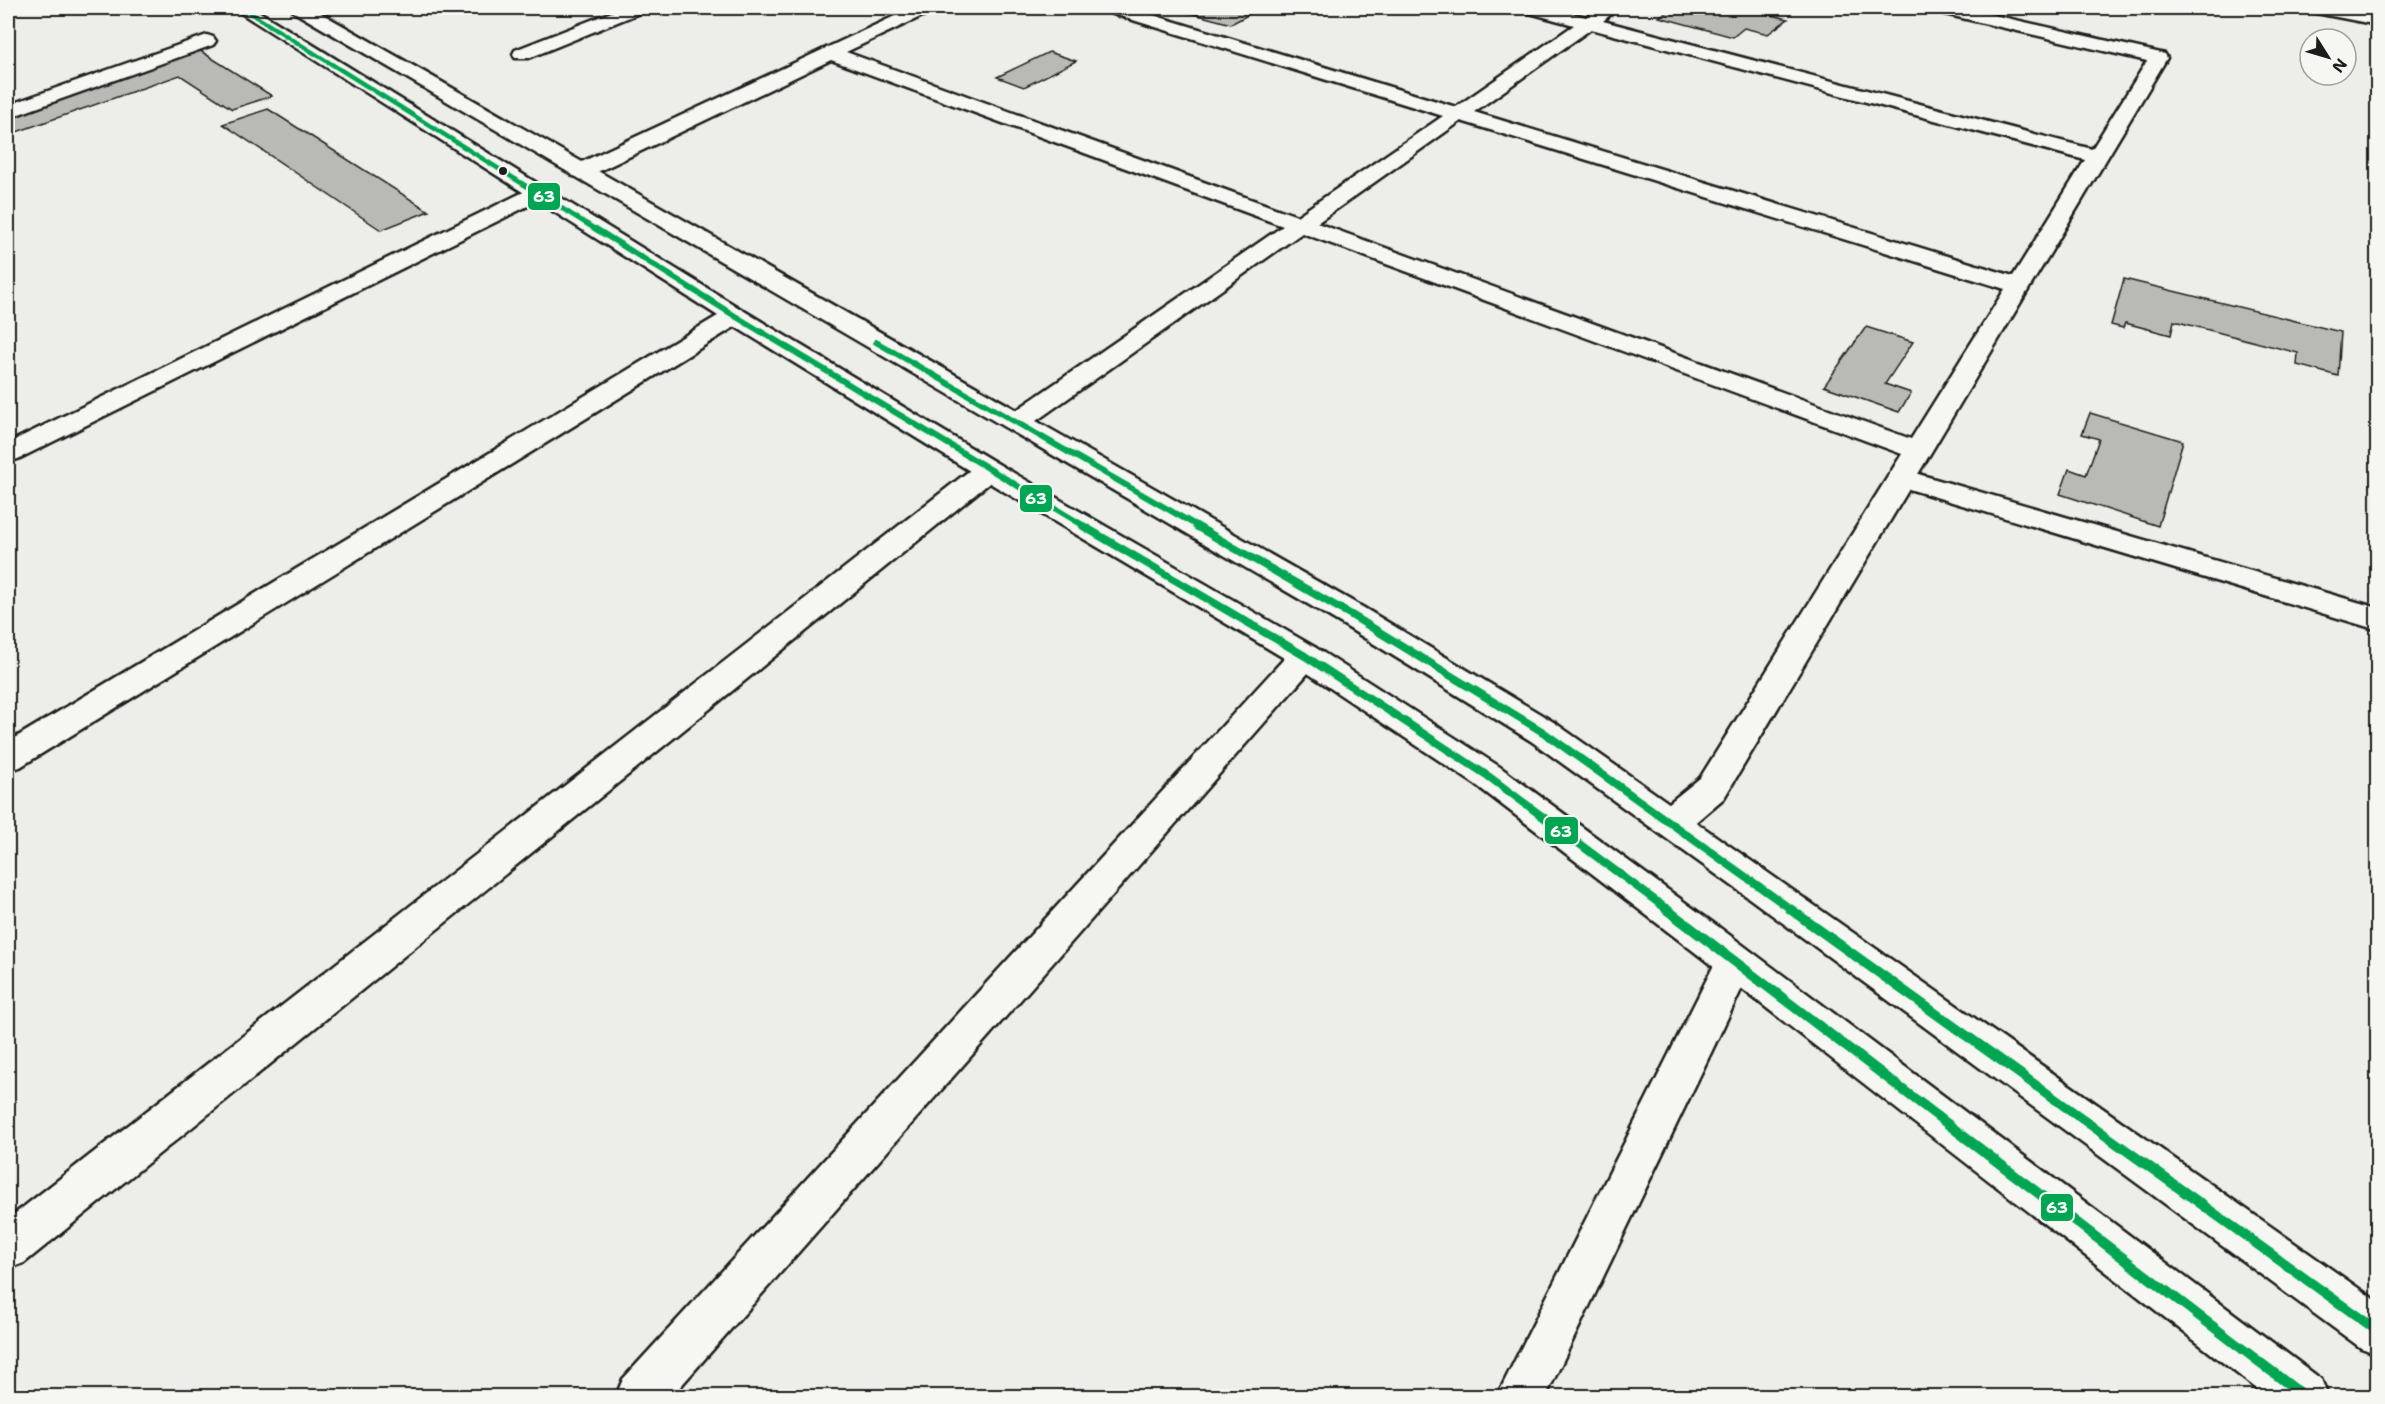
<svg xmlns="http://www.w3.org/2000/svg" width="2385" height="1404" font-family="'Shantell Sans',sans-serif">
	<style>
		.building { fill: #b9b9b6; stroke: #1c1c1c; stroke-width: 1.5 }
		.lines { fill: none; stroke-linecap: round; stroke-linejoin: round }
		.street-casing { stroke: #1c1c1c; stroke-width: 5 }
		.secondary-casing { stroke: #1c1c1c; stroke-width: 5 }
		.street { fill: #f6f6f2; fill-rule: evenodd }
		.secondary { fill: #f6f6f2; fill-rule: evenodd }
		.bus-1-far3-casing { stroke: #f6f6f2; stroke-width: 8 }
		.bus-1-far2-casing { stroke: #f6f6f2; stroke-width: 10 }
		.bus-1-far1-casing { stroke: #f6f6f2; stroke-width: 12 }
		.bus-1-casing { stroke: #f6f6f2; stroke-width: 14 }
		.bus-1-far3 { stroke: #00a651; stroke-width: 4.5 }
		.bus-1-far2 { stroke: #00a651; stroke-width: 6 }
		.bus-1-far1 { stroke: #00a651; stroke-width: 8 }
		.bus-1 { stroke: #00a651; stroke-width: 10 }
		.bus-dot { fill: #1c1c1c; stroke: #f6f6f2; stroke-width: 2 }
		.line-badge { stroke: #f6f6f2; stroke-width: 2 }
		.badge-label { font-size: 16px; text-anchor: middle; font-weight: bold; fill: #fff }
	</style>
	<rect width="100%" height="100%" fill="#edede9"/>
	<filter id="ink" filterUnits="userSpaceOnUse"><feTurbulence type="fractalNoise" baseFrequency=".0167" numOctaves="2"/><feDisplacementMap in="SourceGraphic" scale="12" xChannelSelector="R" yChannelSelector="G"/><feConvolveMatrix kernelMatrix="1 2 1 2 8 2 1 2 1" color-interpolation-filters="sRGB"/></filter>
	<g filter="url(#ink)">
		<g class="building">
			<polygon points="1189,8 1261,8 1231,24 1183,11"/>
			<polygon points="1672,8 1742,8 1788,19 1768,34 1744,28 1733,37 1659,17"/>
			<polygon points="199,50 272,96 232,109 180,75 8,135 8,118"/>
			<polygon points="1049,52 1076,61 1024,87 997,77"/>
			<polygon points="268,109 429,211 381,230 223,124"/>
			<polygon points="2124,279 2341,332 2338,376 2297,365 2298,353 2174,321 2171,335 2125,323 2123,328 2111,325"/>
			<polygon points="1866,327 1913,342 1885,384 1911,393 1899,412 1824,386"/>
			<polygon points="2090,413 2183,441 2158,526 2060,494 2069,469 2086,475 2099,439 2082,434"/>
		</g>
		<g class="lines">
			<g class="street-casing">
				<g id="street">
					<polygon points="622,8 645,8 642,12 529,58 515,58 513,54 515,50"/>
					<path d="M912,8H934L931,12L846,52L1297,216L1443,116L1107,12L1105,8H1130L1456,107L1574,25L1526,12L1524,8H1551L1586,17L1599,8H1618L1603,21L2092,149L2147,61L1936,12L1934,8H1963L2165,54L2167,58L1918,474L2378,608V630L1909,489L1724,798L1684,832L1671,836L1658,832L1653,822L1658,812L1700,778L1902,454L1302,233L1026,428L1017,430L1008,428L1004,422L1008,416L1283,226L831,60L589,176L581,177L573,176L570,171L573,166ZM1591,29L2085,160L2013,276L1474,112ZM1461,121L2005,289L1911,439L1317,223Z"/>
					<polygon points="2307,8 2341,8 2378,15 2378,25 2316,13 2310,12"/>
					<polygon points="207,35 213,37 216,41 213,45 8,118 8,105"/>
					<polygon points="538,185 546,187 549,192 546,197 18,459 8,461 8,443"/>
					<polygon points="735,309 744,311 747,316 744,321 20,767 8,771 8,742 726,311"/>
					<polygon points="988,461 998,464 1002,470 998,476 24,1263 8,1269 8,1219 978,464"/>
					<polygon points="1305,645 1316,648 1321,656 1316,664 672,1396 616,1396 623,1379 1294,648"/>
					<polygon points="1735,946 1749,951 1754,963 1546,1396 1497,1396 1721,951"/>
				</g>
			</g>
			<g class="secondary-casing">
				<g id="secondary">
					<polygon points="233,8 253,8 744,311 998,464 1316,648 1500,767 1720,928 2321,1379 2328,1396 2266,1396 1692,950 1476,785 1294,664 978,476 726,321"/>
					<polygon points="291,8 312,8 1364,608 1555,723 2378,1302 2378,1354 2361,1348 1749,898 1531,741 1342,624 294,12"/>
				</g>
			</g>
			<use href="#street" class="street"/>
			<use href="#secondary" class="secondary"/>
			<g class="bus-1-far3-casing">
				<polyline id="bus-1-far3" points="242,8 598,231"/>
			</g>
			<g class="bus-1-far2-casing">
				<g id="bus-1-far2">
					<polyline points="596,229 735,316 1086,527"/>
					<polyline points="876,342 1199,527"/>
				</g>
			</g>
			<g class="bus-1-far1-casing">
				<g id="bus-1-far1">
					<polyline points="1083,526 1305,656 1488,776 1668,910"/>
					<polyline points="1196,526 1353,616 1543,732 1792,910"/>
				</g>
			</g>
			<g class="bus-1-casing">
				<g id="bus-1">
					<polyline points="1666,909 2304,1396"/>
					<polyline points="1790,909 2378,1331"/>
				</g>
			</g>
			<use href="#bus-1-far3" class="bus-1-far3"/>
			<use href="#bus-1-far2" class="bus-1-far2"/>
			<use href="#bus-1-far1" class="bus-1-far1"/>
			<use href="#bus-1" class="bus-1"/>
		</g>
	</g>
	<circle class="bus-dot" cx="503" cy="171" r="5"/>
	<g class="line-badge">
		<rect x="527" y="182" width="34" height="29" rx="6" fill="#00a651"/>
		<rect x="1019" y="484" width="34" height="29" rx="6" fill="#00a651"/>
		<rect x="1544" y="816" width="35" height="29" rx="6" fill="#00a651"/>
		<rect x="2040" y="1193" width="34" height="29" rx="6" fill="#00a651"/>
	</g>
	<g class="badge-label">
		<text x="544" y="202">63</text>
		<text x="1036" y="504">63</text>
		<text x="1561" y="837">63</text>
		<text x="2057" y="1213">63</text>
	</g>
	<rect width="2385" height="1404" fill="none" stroke="#f6f6f2" stroke-width="30"/>
	<rect x="15" y="15" width="2355" height="1374" fill="none" stroke="#1c1c1c" stroke-width="2" filter="url(#ink)"/>
	<g transform="translate(2328 57) rotate(127)"><circle r="28" fill="#f6f6f2" stroke="#9f9f9c" stroke-width="1.5"/>
	<path d="M0-4.5L10 22L0 15L-10 22Z" fill="#1c1c1c"/>
	<text y="-9" font-size="16" font-weight="bold" text-anchor="middle" fill="#1c1c1c">N</text>
	</g>
</svg>
